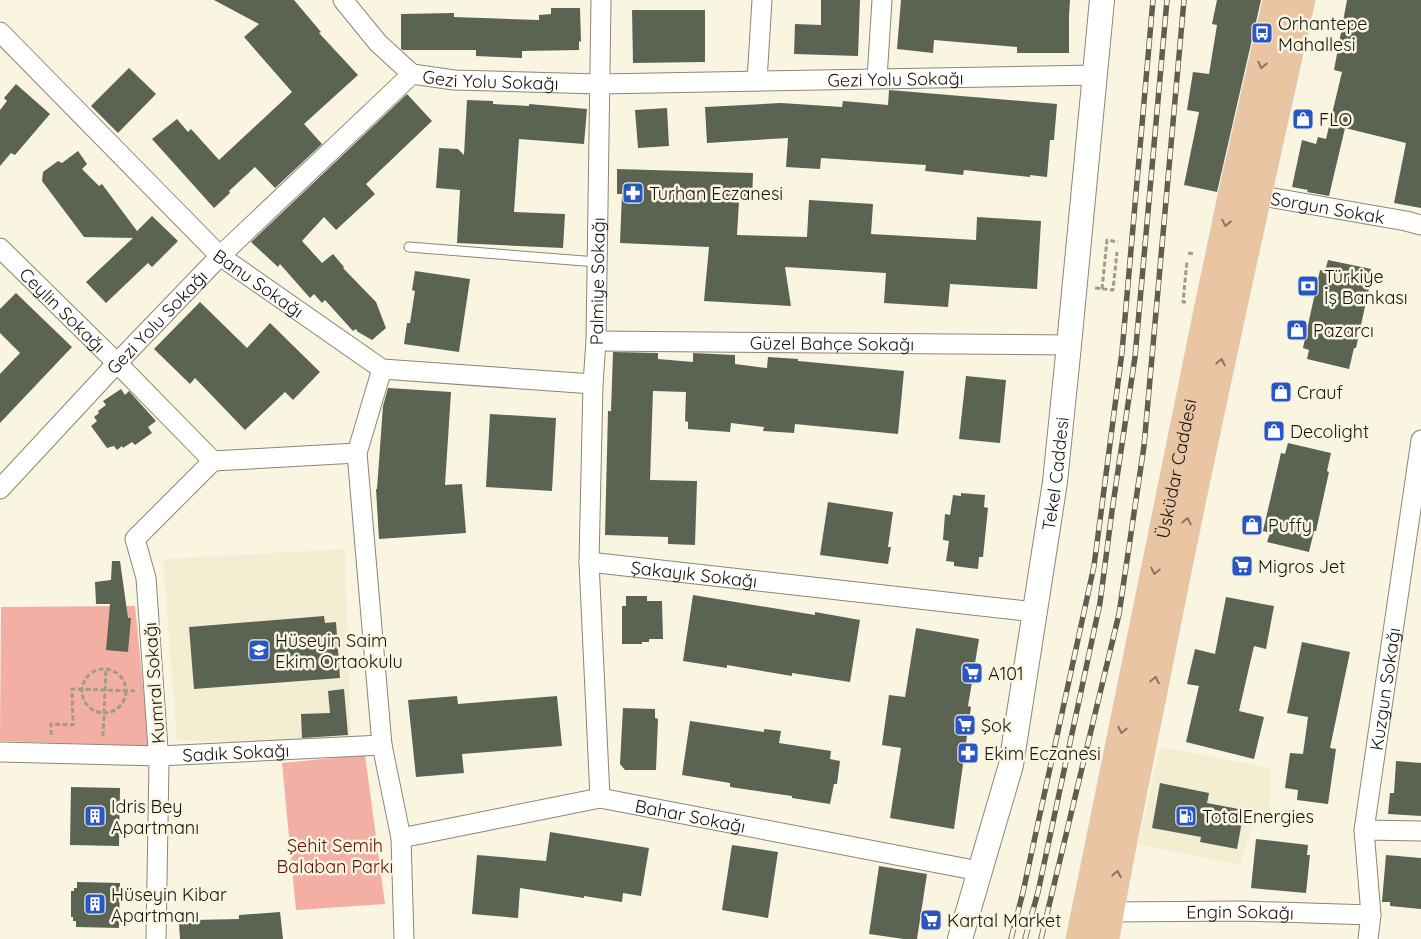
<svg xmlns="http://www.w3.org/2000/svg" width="1421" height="939" font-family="Quicksand,sans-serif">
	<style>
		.built { fill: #f3edd1 }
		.green { fill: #f3afa4 }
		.building { fill: #5b6353 }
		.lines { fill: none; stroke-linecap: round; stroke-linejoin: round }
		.service-casing { stroke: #8c8775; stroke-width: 11 }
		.minor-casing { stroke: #8c8775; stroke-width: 21 }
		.tertiary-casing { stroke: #8c8775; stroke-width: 26 }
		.primary-casing { stroke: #dededd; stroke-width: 29 }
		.path { stroke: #9f9c8d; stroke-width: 3; stroke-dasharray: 5 2.5; stroke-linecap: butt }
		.service { stroke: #fff; stroke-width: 9 }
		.minor { stroke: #fff; stroke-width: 19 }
		.tertiary { stroke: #fff; stroke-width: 24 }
		.primary { stroke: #eac5a4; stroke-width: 28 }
		.rail-casing { stroke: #605e53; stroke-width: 5.5 }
		.rail { stroke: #f9f5e1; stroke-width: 4; stroke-dasharray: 11; stroke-linecap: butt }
		.oneway { stroke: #8b7560 }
		.labels { text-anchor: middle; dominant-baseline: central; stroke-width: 5; stroke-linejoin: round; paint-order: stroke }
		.poi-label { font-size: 18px; fill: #16140e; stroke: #f9f5e1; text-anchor: start }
		.street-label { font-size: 18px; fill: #16140e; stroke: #f9f5e1 }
		.park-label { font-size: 18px; fill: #600f0a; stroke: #f9f5e1 }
	</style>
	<rect width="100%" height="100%" fill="#f9f5e1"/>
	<g class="built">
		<polygon points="345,549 351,743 293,744 177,740 163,559"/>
		<polygon points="1160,747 1271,768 1269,816 1256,817 1240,865 1138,844"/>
	</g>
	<g class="green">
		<polygon points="135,606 149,746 0,741 1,607"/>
		<polygon points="365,755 385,904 296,910 282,763"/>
	</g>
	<g class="building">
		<polygon points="214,0 294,0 321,32 319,33 358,75 304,124 322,144 275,188 255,167 229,191 230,193 214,208 152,139 177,119 188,132 191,129 219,160 292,92 244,37 259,24"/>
		<polygon points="821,0 860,0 858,56 794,54 795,24 821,25"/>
		<polygon points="901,0 1070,0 1069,16 1069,53 1017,53 1017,47 934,40 933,53 897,49"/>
		<polygon points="1217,0 1261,0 1217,192 1184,185 1199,112 1187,110 1193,72 1209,74 1217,25 1212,24"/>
		<polygon points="1347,0 1421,0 1421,208 1394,203 1406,143 1345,128 1329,196 1307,192 1308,190 1292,187 1302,140 1316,144 1318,137 1326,139 1342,72 1334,70"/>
		<polygon points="551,8 580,8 581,42 579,41 579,50 522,51 522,58 476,56 476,50 403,50 401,49 401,14 454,13 454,17 539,20 539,15 551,14"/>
		<polygon points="632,10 705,10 705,62 633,63"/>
		<polygon points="129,68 156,94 118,133 91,106"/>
		<polygon points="16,84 50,114 15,155 11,153 0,166 0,110 7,101 4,98"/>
		<polygon points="889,90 1057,104 1054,140 1050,140 1047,177 1030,175 1030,177 964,170 963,175 925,171 926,165 821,158 820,169 786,167 788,138 707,143 705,107 781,103 842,107 843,101 888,105"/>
		<polygon points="407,94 432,121 366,184 375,194 336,230 324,217 302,241 322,263 333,254 344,267 343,268 376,302 386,328 372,340 358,332 356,329 353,331 325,300 322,303 314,294 310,298 280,264 278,267 251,242"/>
		<polygon points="467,100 493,101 493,104 529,106 529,104 587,109 584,144 519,139 514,212 565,214 563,248 457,243 460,190 436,188 439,148 458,149 464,155"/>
		<polygon points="667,108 669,146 638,148 635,110"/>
		<polygon points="78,151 87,164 82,169 99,186 102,184 137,231 152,216 178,241 152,267 148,263 106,303 86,282 133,238 84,237 42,181 43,172 58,161 62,163"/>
		<polygon points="617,169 753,173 752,202 739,201 737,235 807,237 809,200 873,204 871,234 976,240 977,217 1041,221 1037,289 950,284 948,307 884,303 886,273 785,267 791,306 704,301 709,247 620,243 622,194 617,194"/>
		<polygon points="1328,260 1371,269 1367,288 1369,288 1356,348 1354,348 1349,369 1307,359 1309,350 1303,348 1320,270 1325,271"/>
		<polygon points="415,271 470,279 459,352 404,344 407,323 410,323 415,291 412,290"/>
		<polygon points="16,293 72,347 0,423 0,374 20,353 0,333 0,309"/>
		<polygon points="200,302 247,348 270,323 320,372 293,400 285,392 245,430 195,378 190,384 154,349"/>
		<polygon points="613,352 658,353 658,359 693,362 693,353 735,355 735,364 767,368 768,357 798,359 798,361 904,371 898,434 795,424 794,433 763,431 764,427 731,423 730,432 688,429 688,422 685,421 686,392 653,391 650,480 697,481 695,545 668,544 668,537 605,535 608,411 611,411"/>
		<polygon points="966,376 1006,380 1000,443 959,439"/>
		<polygon points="388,388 451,392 445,485 462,484 466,533 379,539 376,489 377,489 383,406"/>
		<polygon points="121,389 125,395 129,391 156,421 148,427 152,433 135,445 132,442 123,448 122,446 117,450 114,446 107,448 91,426 97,421 94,417 99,413 98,411 106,405 103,401"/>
		<polygon points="490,414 556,418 552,491 486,487"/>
		<polygon points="1288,443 1331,453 1327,471 1329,472 1318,522 1316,531 1314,531 1309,552 1267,542 1270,533 1263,531 1281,453 1285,454"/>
		<polygon points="961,493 985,495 984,507 988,508 983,557 979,557 978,569 954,566 954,562 946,561 949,541 943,540 945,514 950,515 953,495 961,496"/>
		<polygon points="828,502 893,512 888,547 891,547 888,564 820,555"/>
		<polygon points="112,561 120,561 128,618 131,618 128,652 106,650 110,604 96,604 95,582 111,580"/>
		<polygon points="693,595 815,615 815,612 860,620 850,682 792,673 792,676 727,665 727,668 683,661"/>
		<polygon points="626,596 647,596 647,601 662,601 663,639 649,639 649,642 642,642 642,644 622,644 622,606 626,606"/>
		<polygon points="1226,597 1274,606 1266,649 1254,646 1239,711 1264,717 1254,759 1186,742 1199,686 1187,684 1195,649 1215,654"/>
		<polygon points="324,616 325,623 336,622 340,678 194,689 189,627"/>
		<polygon points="916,628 979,639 968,706 971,707 954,829 890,818 901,748 882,745 889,695 905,697"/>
		<polygon points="1302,642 1350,652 1330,748 1336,749 1328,804 1297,800 1298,790 1285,788 1290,753 1303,754 1308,717 1287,713"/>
		<polygon points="344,689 348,735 302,738 301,714 330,713 328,691"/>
		<polygon points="457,696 458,704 557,696 562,746 462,754 464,773 416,777 408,700"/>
		<polygon points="623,708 655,709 655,718 658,719 656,770 625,770 620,764"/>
		<polygon points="690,721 764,732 764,729 781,731 779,743 831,751 830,759 840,761 837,784 834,784 830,804 792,798 792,796 730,787 730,783 682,775"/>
		<polygon points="1396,761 1421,763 1421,816 1388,814 1390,793 1394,793"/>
		<polygon points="1160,783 1209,793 1207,803 1244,810 1237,849 1200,842 1201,837 1152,828"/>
		<polygon points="71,787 120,788 119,846 70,845"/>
		<polygon points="550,832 649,848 641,896 623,893 622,902 584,896 584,898 520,888 518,918 472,914 477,855 546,861"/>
		<polygon points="1256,839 1308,845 1307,855 1310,855 1306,893 1251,888"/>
		<polygon points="732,845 778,852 768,918 722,910"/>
		<polygon points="1386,855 1421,858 1421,909 1390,906 1390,902 1382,902"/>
		<polygon points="879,866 927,874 917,939 904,939 869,934"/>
		<polygon points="77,882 120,883 119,928 76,927 76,921 73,921 73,917 71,917 71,891 74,891 74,888 77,888"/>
		<polygon points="280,912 283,939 180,939 179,923 194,923 194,920 239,919 239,915"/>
	</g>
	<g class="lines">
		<g class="service-casing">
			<polyline id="service" points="409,247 597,262"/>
		</g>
		<g class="minor-casing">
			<g id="minor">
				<polyline points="343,0 378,43 412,74"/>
				<path id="s1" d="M0,32L220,256L382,369L593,384"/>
				<polyline points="877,78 882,0"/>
				<polyline points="757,81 762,0"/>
				<path id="s2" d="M1245,193L1406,221L1421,225"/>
				<path id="s3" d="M0,248L117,363L213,461L357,453"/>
				<path id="s4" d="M596,341L1069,345"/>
				<polyline points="382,369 357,453 382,745 401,838 404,939"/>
				<path id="s5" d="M0,489L117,363L220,256L412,74L454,80L600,84L1094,75"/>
				<path id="s6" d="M589,562L593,384L596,341L601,0"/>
				<path id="s7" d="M0,752L159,756L382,745"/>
				<path id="s8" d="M600,798L589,562L1035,612"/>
				<polyline points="1364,830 1421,831"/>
				<path id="s9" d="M401,838L600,798L979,871"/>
				<path id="s10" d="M1109,912L1243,911L1371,915"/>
				<polyline points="156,939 159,763 146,578 135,539 213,461"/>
				<path id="s11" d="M1368,939L1371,915L1364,830L1421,440"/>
			</g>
		</g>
		<g class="tertiary-casing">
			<g id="tertiary">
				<path id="s12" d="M960,939L1011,765L1055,482L1069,345L1102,0"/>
			</g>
		</g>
		<g class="primary-casing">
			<g id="primary">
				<path id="s13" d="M1080,939L1209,305L1233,191L1277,0"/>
				<path d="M1105,939C1119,857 1136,775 1153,693C1198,461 1249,230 1301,0"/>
			</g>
		</g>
		<g class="path">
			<polyline points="1188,253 1195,254"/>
			<polyline points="1095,288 1113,290 1117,252"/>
			<polyline points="1102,289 1107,240 1118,242"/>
			<polyline points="1186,302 1183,302 1187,261"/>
			<circle cx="104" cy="691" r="22"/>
			<polyline points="51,735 51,724 73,725 72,689 135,691"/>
			<polyline points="103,736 106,669"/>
		</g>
		<use href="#service" class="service"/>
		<use href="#minor" class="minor"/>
		<use href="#tertiary" class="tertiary"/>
		<use href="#primary" class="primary"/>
		<g class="rail-casing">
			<g id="rail">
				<polyline points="1011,939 1023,892 1094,566 1122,352 1153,0"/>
				<polyline points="1025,939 1038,892 1100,603 1112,511 1135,357 1167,0"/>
				<polyline points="1041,939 1119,614 1144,446 1184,0"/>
			</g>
		</g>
		<use href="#rail" class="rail"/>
	</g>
	<defs><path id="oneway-chevron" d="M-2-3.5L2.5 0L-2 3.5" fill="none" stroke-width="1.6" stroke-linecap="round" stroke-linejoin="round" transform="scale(1.25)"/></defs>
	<g class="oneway">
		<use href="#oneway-chevron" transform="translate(1262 65) rotate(103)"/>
		<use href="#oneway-chevron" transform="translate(1226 223) rotate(102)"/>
		<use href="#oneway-chevron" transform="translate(1221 362) rotate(-78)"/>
		<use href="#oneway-chevron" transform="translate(1187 521) rotate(-78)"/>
		<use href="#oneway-chevron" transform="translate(1155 571) rotate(102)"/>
		<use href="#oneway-chevron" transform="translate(1155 680) rotate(-79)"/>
		<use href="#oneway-chevron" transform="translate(1122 730) rotate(102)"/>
		<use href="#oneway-chevron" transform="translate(1117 874) rotate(-79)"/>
	</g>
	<defs>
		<g id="bus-square" transform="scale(1.125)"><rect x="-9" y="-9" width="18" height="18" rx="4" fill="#2a56c4" stroke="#f9f5e1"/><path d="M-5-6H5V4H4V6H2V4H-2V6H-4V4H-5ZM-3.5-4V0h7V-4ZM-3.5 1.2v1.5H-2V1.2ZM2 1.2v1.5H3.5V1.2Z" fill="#fff"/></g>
		<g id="shop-square" transform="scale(1.125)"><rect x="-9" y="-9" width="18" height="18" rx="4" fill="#2a56c4" stroke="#f9f5e1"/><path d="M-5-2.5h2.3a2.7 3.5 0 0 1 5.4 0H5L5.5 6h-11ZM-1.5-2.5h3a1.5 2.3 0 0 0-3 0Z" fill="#fff"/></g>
		<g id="pharmacy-square" transform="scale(1.125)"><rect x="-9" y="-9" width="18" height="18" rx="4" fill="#2a56c4" stroke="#f9f5e1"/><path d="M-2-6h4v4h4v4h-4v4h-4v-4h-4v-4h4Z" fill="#fff"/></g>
		<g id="bank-square" transform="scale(1.125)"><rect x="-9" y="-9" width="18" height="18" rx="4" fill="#2a56c4" stroke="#f9f5e1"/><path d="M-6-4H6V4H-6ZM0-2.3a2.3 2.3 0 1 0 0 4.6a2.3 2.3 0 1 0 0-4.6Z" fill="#fff"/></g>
		<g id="supermarket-square" transform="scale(1.125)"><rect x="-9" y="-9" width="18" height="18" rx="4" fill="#2a56c4" stroke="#f9f5e1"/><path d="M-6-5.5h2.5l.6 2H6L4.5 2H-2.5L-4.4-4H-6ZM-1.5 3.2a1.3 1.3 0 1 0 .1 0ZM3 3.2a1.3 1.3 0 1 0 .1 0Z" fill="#fff"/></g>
		<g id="school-square" transform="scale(1.125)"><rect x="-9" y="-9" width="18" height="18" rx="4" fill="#2a56c4" stroke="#f9f5e1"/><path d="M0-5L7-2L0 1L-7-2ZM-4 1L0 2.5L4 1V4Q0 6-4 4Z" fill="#fff"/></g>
		<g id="building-square" transform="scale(1.125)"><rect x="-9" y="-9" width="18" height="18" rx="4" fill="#2a56c4" stroke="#f9f5e1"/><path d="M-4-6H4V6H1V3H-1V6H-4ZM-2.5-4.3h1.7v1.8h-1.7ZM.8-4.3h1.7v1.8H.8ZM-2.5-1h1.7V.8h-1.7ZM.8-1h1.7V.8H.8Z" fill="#fff"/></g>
		<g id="fuel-square" transform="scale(1.125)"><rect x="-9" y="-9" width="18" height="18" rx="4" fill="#2a56c4" stroke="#f9f5e1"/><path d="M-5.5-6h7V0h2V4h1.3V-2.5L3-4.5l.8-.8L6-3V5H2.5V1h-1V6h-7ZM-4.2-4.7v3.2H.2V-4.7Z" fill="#fff"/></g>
	</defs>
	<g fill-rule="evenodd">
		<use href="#bus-square" x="1262" y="33"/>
		<use href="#shop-square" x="1303" y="119"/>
		<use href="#pharmacy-square" x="633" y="193"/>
		<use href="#bank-square" x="1308" y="286"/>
		<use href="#shop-square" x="1297" y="330"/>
		<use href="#shop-square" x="1281" y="392"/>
		<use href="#shop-square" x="1274" y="431"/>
		<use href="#shop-square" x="1252" y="525"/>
		<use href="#supermarket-square" x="1242" y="566"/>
		<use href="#school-square" x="259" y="650"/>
		<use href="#supermarket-square" x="972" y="673"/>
		<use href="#supermarket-square" x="965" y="725"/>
		<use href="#pharmacy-square" x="968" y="753"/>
		<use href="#building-square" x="95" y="816"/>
		<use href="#fuel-square" x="1186" y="816"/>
		<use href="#building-square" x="95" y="904"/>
		<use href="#supermarket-square" x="931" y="920"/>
	</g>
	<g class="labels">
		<g class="poi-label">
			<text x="1278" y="23">Orhantepe<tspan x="1278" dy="21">Mahallesi</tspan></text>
			<text x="1319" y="119">FLO</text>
			<text x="649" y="193">Turhan Eczanesi</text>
			<text x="1324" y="276">Türkiye<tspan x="1324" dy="21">İş Bankası</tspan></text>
			<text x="1313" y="330">Pazarcı</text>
			<text x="1297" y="392">Crauf</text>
			<text x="1290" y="431">Decolight</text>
			<text x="1268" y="525">Puffy</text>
			<text x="1258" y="566">Migros Jet</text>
			<text x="275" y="640">Hüseyin Saim<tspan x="275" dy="21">Ekim Ortaokulu</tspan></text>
			<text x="988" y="673">A101</text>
			<text x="981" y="725">Şok</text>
			<text x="984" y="753">Ekim Eczanesi</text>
			<text x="111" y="806">Idris Bey<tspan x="111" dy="21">Apartmanı</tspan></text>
			<text x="1202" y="816">TotalEnergies</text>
			<text x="111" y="894">Hüseyin Kibar<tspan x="111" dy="21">Apartmanı</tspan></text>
			<text x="947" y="920">Kartal Market</text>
		</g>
		<g class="street-label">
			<text stroke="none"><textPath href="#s5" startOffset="1069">Gezi Yolu Sokağı</textPath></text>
			<text stroke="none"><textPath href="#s5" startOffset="664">Gezi Yolu Sokağı</textPath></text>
			<text stroke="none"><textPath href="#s2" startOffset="84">Sorgun Sokak</textPath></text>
			<text stroke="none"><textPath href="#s6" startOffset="281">Palmiye Sokağı</textPath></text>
			<text stroke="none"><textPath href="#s1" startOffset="361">Banu Sokağı</textPath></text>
			<text stroke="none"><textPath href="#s3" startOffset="88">Ceylin Sokağı</textPath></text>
			<text stroke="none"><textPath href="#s5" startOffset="229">Gezi Yolu Sokağı</textPath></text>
			<text stroke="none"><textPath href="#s4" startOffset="236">Güzel Bahçe Sokağı</textPath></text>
			<text stroke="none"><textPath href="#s13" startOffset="480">Üsküdar Caddesi</textPath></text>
			<text stroke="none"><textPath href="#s12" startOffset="476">Tekel Caddesi</textPath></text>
			<text stroke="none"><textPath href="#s8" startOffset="342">Şakayık Sokağı</textPath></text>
			<text transform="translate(154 683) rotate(-94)">Kumral Sokağı</text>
			<text stroke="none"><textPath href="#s11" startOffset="252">Kuzgun Sokağı</textPath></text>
			<text stroke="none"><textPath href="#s7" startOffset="236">Sadık Sokağı</textPath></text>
			<text stroke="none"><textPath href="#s9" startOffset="295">Bahar Sokağı</textPath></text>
			<text stroke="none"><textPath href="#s10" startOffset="131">Engin Sokağı</textPath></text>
		</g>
		<g class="park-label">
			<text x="335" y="845">Şehit Semih<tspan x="335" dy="21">Balaban Parkı</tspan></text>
		</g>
	</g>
</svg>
